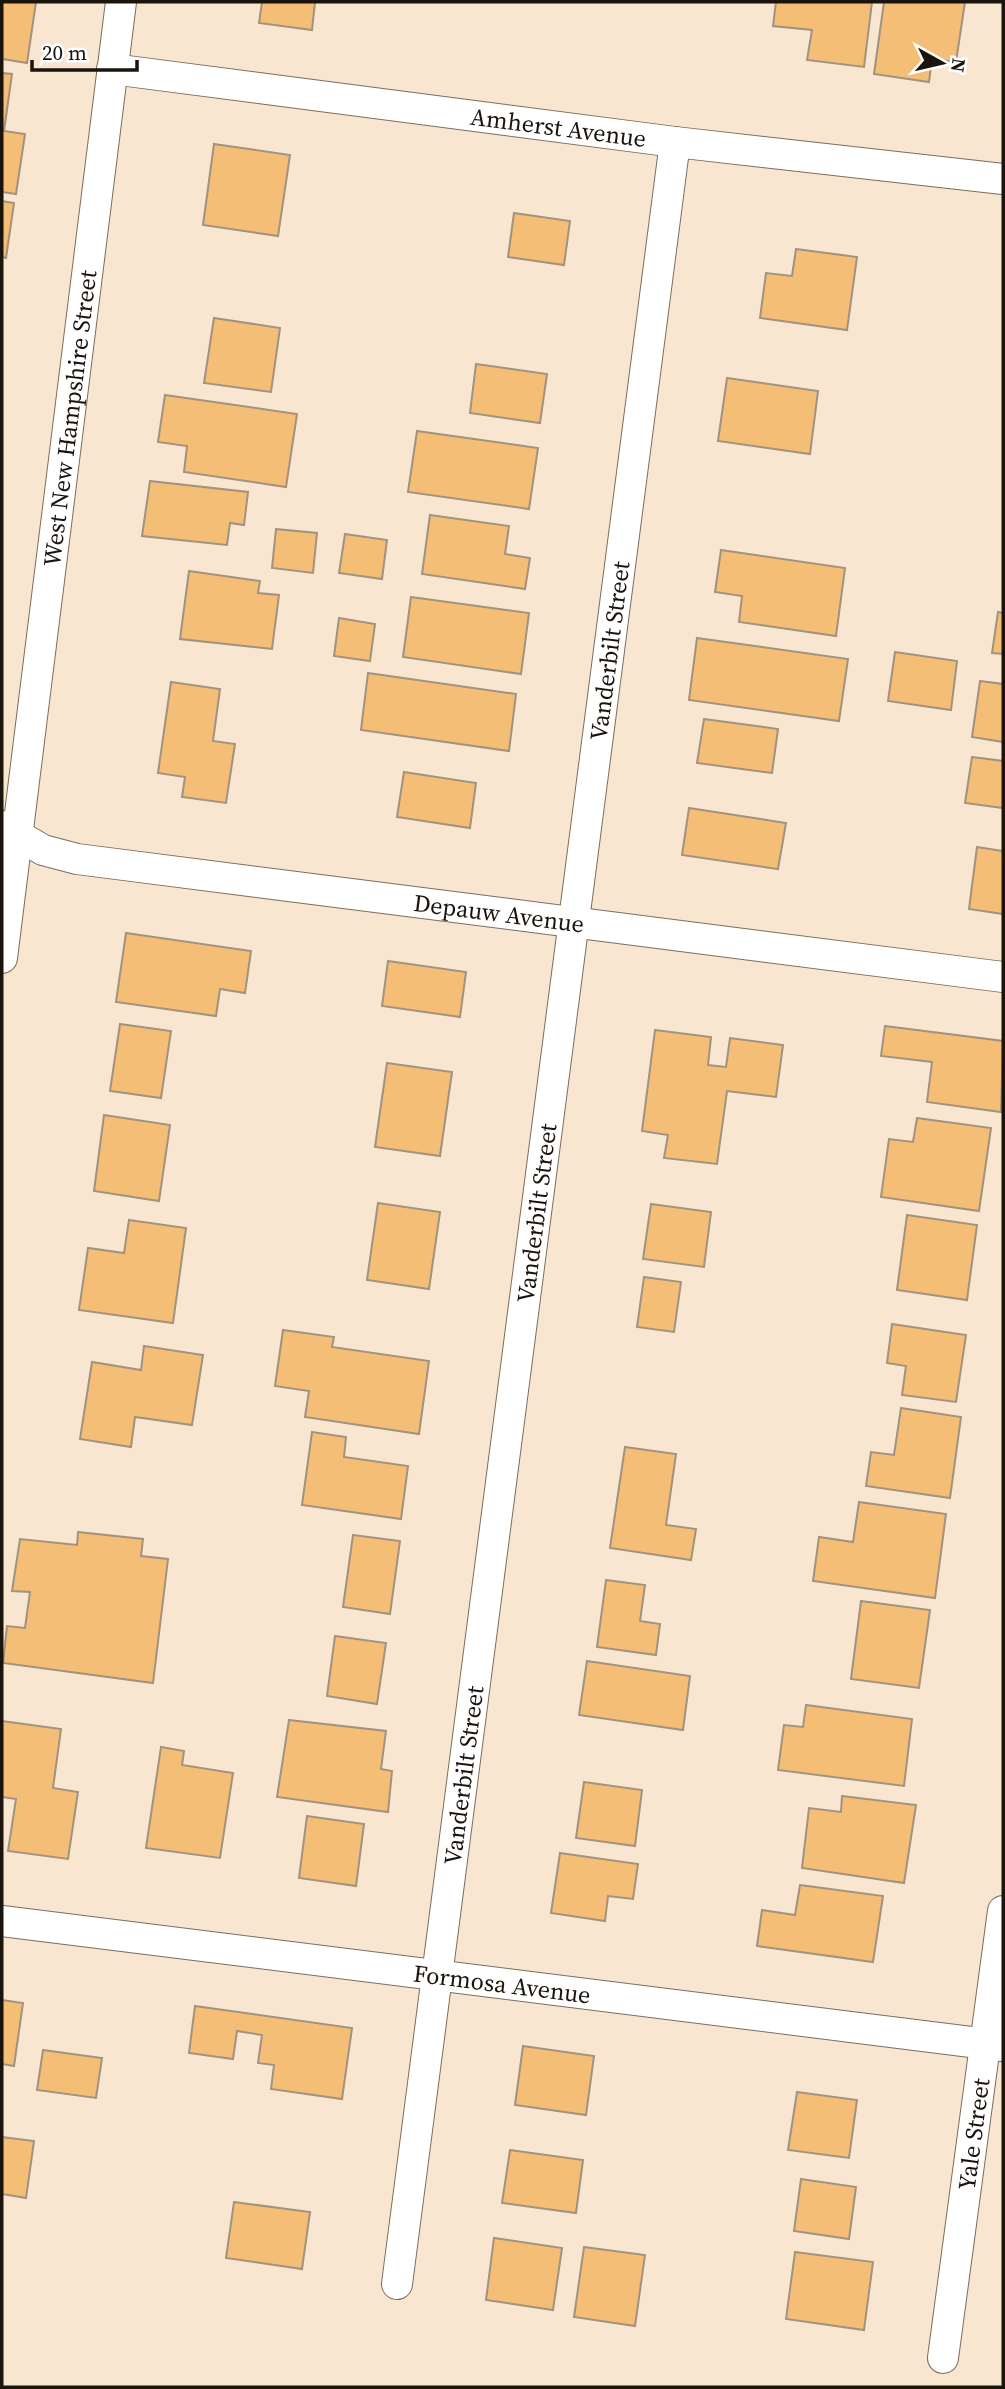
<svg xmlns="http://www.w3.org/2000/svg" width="1005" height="2389" font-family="'Source Serif 4',serif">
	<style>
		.building { fill: #f5be77; stroke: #a2927e; stroke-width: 2 }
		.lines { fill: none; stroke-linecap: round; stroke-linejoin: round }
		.street-casing { stroke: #7c6d5a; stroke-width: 32 }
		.street { stroke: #fff; stroke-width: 30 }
		.labels { text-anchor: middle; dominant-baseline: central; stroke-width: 5; stroke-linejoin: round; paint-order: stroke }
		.street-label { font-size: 24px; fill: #1a140d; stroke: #fff }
	</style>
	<rect width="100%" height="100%" fill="#f8e6d1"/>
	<g class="building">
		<polygon points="2,2 36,2 27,63 2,59"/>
		<polygon points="262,2 315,2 312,30 259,23"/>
		<polygon points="776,2 872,2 864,67 807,60 812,30 773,26"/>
		<polygon points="884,2 965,2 956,62 932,59 929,82 874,74"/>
		<polygon points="2,73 12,74 4,131 25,134 16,194 2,192"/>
		<polygon points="214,144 290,155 278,236 203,225"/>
		<polygon points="2,201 14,203 6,258 2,257"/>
		<polygon points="514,213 570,221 564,265 508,257"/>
		<polygon points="796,249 857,257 847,330 760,318 766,273 792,276"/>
		<polygon points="214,318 280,328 271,392 204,383"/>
		<polygon points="476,364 547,374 540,423 470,413"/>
		<polygon points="727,378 818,391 810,454 718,441"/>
		<polygon points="165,395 297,414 286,487 184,472 187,446 158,442"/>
		<polygon points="417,431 538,448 529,509 408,492"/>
		<polygon points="150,481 248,492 244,525 230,523 227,545 142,536"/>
		<polygon points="430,515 509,526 505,554 530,558 525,589 422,574"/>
		<polygon points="276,529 317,533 313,573 272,568"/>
		<polygon points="345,534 387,540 382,579 339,573"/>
		<polygon points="721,550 845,568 836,636 739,622 742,596 715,592"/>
		<polygon points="189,571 260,581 258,593 279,595 272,649 180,639"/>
		<polygon points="411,597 529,613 521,674 403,657"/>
		<polygon points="998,612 1003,613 1003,654 992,653"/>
		<polygon points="339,618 375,624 370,661 334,656"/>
		<polygon points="697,638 848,659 839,721 689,700"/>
		<polygon points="895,652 957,661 951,710 888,701"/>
		<polygon points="368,673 516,694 509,751 361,730"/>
		<polygon points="980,681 1003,684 1003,742 972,737"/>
		<polygon points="171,682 220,689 213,741 235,744 226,803 182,797 185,777 158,773"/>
		<polygon points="704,719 778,729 772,773 697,763"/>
		<polygon points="972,757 1003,761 1003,808 965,803"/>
		<polygon points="404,772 476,783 470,828 397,817"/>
		<polygon points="689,808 786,823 778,869 682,855"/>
		<polygon points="977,847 1003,851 1003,914 969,909"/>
		<polygon points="126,933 251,951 245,993 220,989 216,1016 116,1002"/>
		<polygon points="388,961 466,972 460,1017 382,1006"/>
		<polygon points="120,1024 171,1031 161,1098 110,1091"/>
		<polygon points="885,1026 1003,1041 1001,1112 927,1102 932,1062 881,1056"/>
		<polygon points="655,1030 711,1037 708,1065 726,1067 730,1038 783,1045 776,1097 727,1091 717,1164 664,1158 668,1135 642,1131"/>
		<polygon points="387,1063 452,1072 440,1156 375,1147"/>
		<polygon points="104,1115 170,1125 159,1201 94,1191"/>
		<polygon points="917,1118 991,1128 979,1211 881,1197 889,1139 913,1142"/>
		<polygon points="378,1203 440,1212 429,1289 367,1280"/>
		<polygon points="651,1204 711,1212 704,1267 643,1259"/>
		<polygon points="907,1215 977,1225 967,1300 897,1290"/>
		<polygon points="129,1220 186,1228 173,1323 79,1310 88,1248 124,1253"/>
		<polygon points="644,1277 681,1282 674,1332 637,1327"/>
		<polygon points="892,1324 966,1335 956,1402 902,1395 906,1366 887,1363"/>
		<polygon points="283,1330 334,1337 332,1347 429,1361 419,1434 305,1417 309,1391 275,1386"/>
		<polygon points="144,1346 203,1355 192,1425 135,1417 131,1447 80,1439 92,1362 141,1370"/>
		<polygon points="901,1408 961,1417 950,1498 866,1486 871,1452 894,1455"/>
		<polygon points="312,1432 346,1437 344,1457 408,1466 401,1519 302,1505"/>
		<polygon points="625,1447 676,1454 666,1525 696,1529 691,1560 610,1548"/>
		<polygon points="859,1502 946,1514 935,1598 813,1581 819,1537 853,1542"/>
		<polygon points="78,1532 143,1539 141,1556 168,1559 153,1683 3,1663 7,1626 25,1628 30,1592 12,1591 20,1539 77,1545"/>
		<polygon points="353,1535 400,1541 390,1614 343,1607"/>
		<polygon points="606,1580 645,1585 640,1621 660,1624 656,1655 597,1647"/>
		<polygon points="861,1601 930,1610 919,1688 851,1679"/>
		<polygon points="335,1636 386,1643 377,1704 327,1696"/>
		<polygon points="587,1661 690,1676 683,1730 579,1715"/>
		<polygon points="806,1705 912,1719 904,1786 778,1770 784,1725 803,1727"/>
		<polygon points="289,1720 386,1731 381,1769 392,1771 388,1812 277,1797"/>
		<polygon points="2,1721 61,1729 53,1788 78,1792 68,1859 8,1851 16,1799 2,1797"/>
		<polygon points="161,1747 184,1751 182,1765 233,1773 220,1858 146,1848"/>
		<polygon points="584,1782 642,1790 635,1846 576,1838"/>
		<polygon points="842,1796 916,1805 904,1883 802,1868 809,1808 841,1812"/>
		<polygon points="307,1816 364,1824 356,1886 299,1878"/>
		<polygon points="560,1853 638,1864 633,1899 608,1896 605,1921 551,1913"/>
		<polygon points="800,1885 883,1896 873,1962 757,1946 762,1910 795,1915"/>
		<polygon points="2,2000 23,2003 14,2066 2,2064"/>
		<polygon points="195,2006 352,2028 342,2099 271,2089 274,2065 258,2063 262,2035 237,2031 233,2059 189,2053"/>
		<polygon points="523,2046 594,2056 586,2115 515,2105"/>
		<polygon points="43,2050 102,2058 96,2098 37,2090"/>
		<polygon points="797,2092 857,2100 849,2158 788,2150"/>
		<polygon points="2,2137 34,2141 26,2198 2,2194"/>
		<polygon points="510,2150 583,2160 576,2213 502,2203"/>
		<polygon points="801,2179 856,2187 849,2239 794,2231"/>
		<polygon points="234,2202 310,2212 302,2269 226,2258"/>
		<polygon points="494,2238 562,2248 553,2310 486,2300"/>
		<polygon points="584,2247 645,2255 635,2326 574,2317"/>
		<polygon points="795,2252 873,2262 864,2330 786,2319"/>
	</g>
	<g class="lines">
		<g class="street-casing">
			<g id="street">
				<path id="s1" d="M112,69L675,142L1003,179"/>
				<path id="s2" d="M2,826L43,850L77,859L1003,977"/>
				<path id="s3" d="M2,958L121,2"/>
				<path id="s4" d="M2,1921L1003,2046"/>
				<path id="s5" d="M397,2284L675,142"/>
				<path id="s6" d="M943,2358L1003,1911"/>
			</g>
		</g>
		<use href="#street" class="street"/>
	</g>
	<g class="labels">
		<g class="street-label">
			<text stroke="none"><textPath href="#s1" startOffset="450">Amherst Avenue</textPath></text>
			<text stroke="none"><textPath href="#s3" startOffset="544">West New Hampshire Street</textPath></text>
			<text stroke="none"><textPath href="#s5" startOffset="1647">Vanderbilt Street</textPath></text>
			<text stroke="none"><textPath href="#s2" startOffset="508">Depauw Avenue</textPath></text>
			<text stroke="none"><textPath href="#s5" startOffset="1080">Vanderbilt Street</textPath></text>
			<text stroke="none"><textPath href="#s5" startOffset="513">Vanderbilt Street</textPath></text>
			<text stroke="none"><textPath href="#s4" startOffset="504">Formosa Avenue</textPath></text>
			<text stroke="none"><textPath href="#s6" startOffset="226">Yale Street</textPath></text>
		</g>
	</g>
	<rect width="1005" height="2389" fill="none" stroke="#1a140d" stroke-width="7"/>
	<g transform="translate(942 63) rotate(98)" stroke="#ffffff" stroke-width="5" paint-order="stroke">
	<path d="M0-5L12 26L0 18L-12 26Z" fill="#1a140d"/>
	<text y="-10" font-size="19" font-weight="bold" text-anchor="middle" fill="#1a140d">N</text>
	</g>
	<path d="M32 60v10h105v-10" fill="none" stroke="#1a140d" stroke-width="3.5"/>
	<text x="42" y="60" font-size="21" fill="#1a140d" stroke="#ffffff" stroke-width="5" paint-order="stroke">20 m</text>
</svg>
